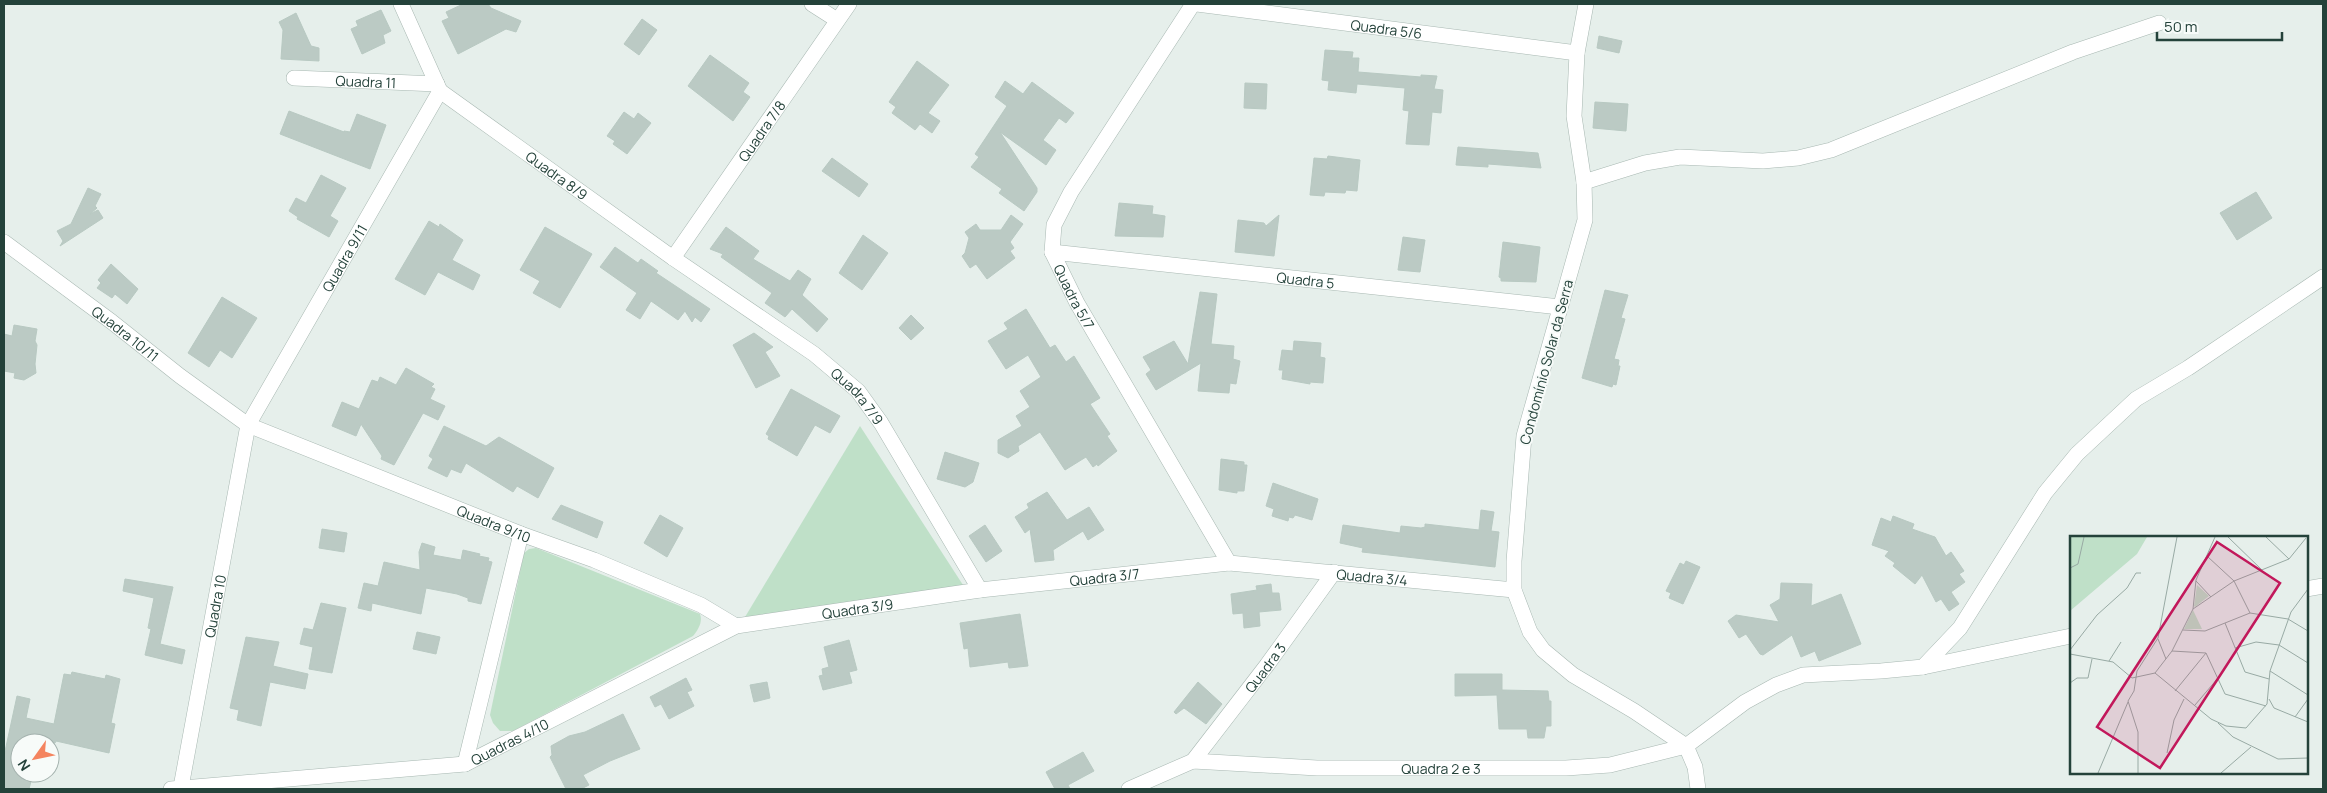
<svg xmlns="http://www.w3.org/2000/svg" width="2327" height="793" font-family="Manrope,sans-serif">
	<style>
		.green { fill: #bfe0c8 }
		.building { fill: #bbcac4; stroke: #b8c9c2 }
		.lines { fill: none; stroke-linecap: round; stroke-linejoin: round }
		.minor-casing { stroke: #a8b8b2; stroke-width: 16 }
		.minor { stroke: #fff; stroke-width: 15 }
		.labels { text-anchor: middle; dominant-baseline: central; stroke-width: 4; stroke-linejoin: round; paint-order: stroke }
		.street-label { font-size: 14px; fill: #24423a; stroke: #f7fbf9 }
		.inset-road { fill: none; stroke: #98aaa4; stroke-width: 1 }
		.view { fill: #c2185b; fill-opacity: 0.15; stroke: #c2185b; stroke-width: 2.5 }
		.inset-edge { fill: none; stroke: #24423a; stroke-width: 2.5 }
	</style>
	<rect width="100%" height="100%" fill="#e6efeb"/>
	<g class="green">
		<polygon points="860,426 963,585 745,617"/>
		<path d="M536,548L700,614C703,622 698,630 693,636L513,731H500L493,723L490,715L524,553L529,549Z"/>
	</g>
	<g class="building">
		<polygon points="463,4 488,4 491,8 521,21 516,32 506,29 458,54 442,21 449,18 446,12"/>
		<polygon points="381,10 391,31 383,35 385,43 362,54 351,29 358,26 356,21"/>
		<polygon points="296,13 311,46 319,48 319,61 281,59 283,30 279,22"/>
		<polygon points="642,19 657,30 639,55 624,44"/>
		<polygon points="1599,36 1622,41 1619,53 1597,48"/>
		<polygon points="1325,50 1353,52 1352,58 1359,58 1358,72 1421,77 1421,75 1437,76 1434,89 1443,90 1441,113 1432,112 1429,145 1406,144 1409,111 1403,110 1405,88 1357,84 1356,93 1328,90 1329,81 1322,80"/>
		<polygon points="710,55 749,83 743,92 750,97 733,121 688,86"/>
		<polygon points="917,61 949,85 928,113 940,121 932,133 920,124 915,130 892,113 896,107 889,102"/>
		<polygon points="1005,81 1023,94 1032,82 1074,113 1066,123 1059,118 1043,140 1056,150 1046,165 1000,132 1037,188 1037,192 1024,211 999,193 1002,189 971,167 979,157 975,154 1007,106 995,97"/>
		<polygon points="1245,83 1267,84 1266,109 1244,108"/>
		<polygon points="1595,102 1628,104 1626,131 1593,128"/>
		<polygon points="289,111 344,132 344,131 350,132 357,114 386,125 370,169 280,134"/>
		<polygon points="624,112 634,119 638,113 651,123 627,154 613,144 615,141 607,136"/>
		<polygon points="1458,147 1538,153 1541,168 1488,164 1488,167 1456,165"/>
		<polygon points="1328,156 1360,160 1357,191 1346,190 1345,193 1325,192 1324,196 1310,195 1314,158 1327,159"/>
		<polygon points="832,158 868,184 859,197 822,171"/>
		<polygon points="321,175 346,188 330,216 338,221 329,237 297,219 298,217 289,211 296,198 306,203"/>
		<polygon points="88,188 101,194 95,206 97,208 90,214 98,210 103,218 60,246 63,241 57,231 71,224"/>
		<polygon points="2256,192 2272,218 2237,240 2220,213"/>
		<polygon points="1119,203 1153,206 1152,214 1165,216 1163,237 1115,236"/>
		<polygon points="1011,215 1023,224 1010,242 1014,248 1010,251 1015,258 987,279 976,264 970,268 962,256 965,253 969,238 965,232 976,224 980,230 1001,230"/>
		<polygon points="1279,215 1274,256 1235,252 1238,220 1264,223 1266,226"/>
		<polygon points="429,221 439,227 440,224 463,240 452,260 480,275 473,290 438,272 425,295 395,279"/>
		<polygon points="545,227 592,254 560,308 533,293 540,281 520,270"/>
		<polygon points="726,227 759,251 753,259 790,281 798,270 811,279 802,295 828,319 817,332 792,309 785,317 765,303 772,293 721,257 723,254 710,249"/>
		<polygon points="863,235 888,253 862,290 839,273"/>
		<polygon points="1403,237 1425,240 1420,272 1398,270"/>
		<polygon points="1503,242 1540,247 1536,282 1501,281 1501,278 1499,277"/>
		<polygon points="615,247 638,263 641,259 658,271 656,273 710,309 701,322 695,317 692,322 685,311 678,320 651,301 640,319 626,310 637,293 600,267"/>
		<polygon points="111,264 138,289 127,304 115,294 112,298 97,288 101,283 98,280"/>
		<polygon points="1605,290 1628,295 1621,318 1625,319 1614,359 1619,360 1618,366 1620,366 1616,385 1613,384 1612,387 1582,378"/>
		<polygon points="1200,292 1217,294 1211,344 1234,346 1233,359 1240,361 1236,384 1230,383 1229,393 1198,391 1201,363 1156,390 1146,374 1151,370 1143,357 1174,341 1188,364"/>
		<polygon points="222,297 257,318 232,358 220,350 209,367 188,353"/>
		<polygon points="1026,309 1050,348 1055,345 1066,362 1074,356 1100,398 1090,404 1110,434 1107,436 1117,451 1098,466 1097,464 1093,467 1086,457 1065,470 1040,432 1018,446 1019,451 1008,458 998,453 998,440 1022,426 1016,416 1030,407 1020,391 1041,377 1028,355 1006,369 988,341 1008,329 1004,323"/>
		<polygon points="911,315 924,328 911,340 899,328"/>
		<polygon points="14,325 37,329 35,341 37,345 35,364 36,373 24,380 14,378 15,373 4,371 4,334 12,336"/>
		<polygon points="754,333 773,347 765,352 780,376 756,388 733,345"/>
		<polygon points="1294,341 1321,343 1320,357 1325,358 1323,383 1310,382 1310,384 1282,379 1283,370 1279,370 1282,350 1293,351"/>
		<polygon points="406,368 434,384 431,387 435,389 430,399 445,406 438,420 423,413 394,465 381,459 382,456 361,424 356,436 332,426 342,402 359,409 372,380 378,382 380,377 396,385"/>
		<polygon points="791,389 840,416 830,433 815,425 797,456 768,439 769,436 766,434"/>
		<polygon points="444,426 486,446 499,437 554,468 538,498 517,486 513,492 466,463 461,473 451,469 447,477 428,468 433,459 429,456"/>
		<polygon points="945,452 979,463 973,482 965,487 937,479"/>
		<polygon points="1221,459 1244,462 1244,465 1247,465 1244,491 1237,491 1237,493 1219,490"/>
		<polygon points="1273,483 1318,499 1312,520 1295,515 1293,518 1289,517 1288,521 1272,516 1274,509 1266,506"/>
		<polygon points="1047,492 1067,520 1089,507 1104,530 1088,540 1083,531 1053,550 1054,560 1035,562 1030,529 1025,533 1015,517 1029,508 1027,504"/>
		<polygon points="561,505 603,522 597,538 552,519"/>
		<polygon points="1481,510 1494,512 1491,531 1499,532 1495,567 1362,552 1363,548 1340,543 1343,525 1400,533 1401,526 1421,528 1425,527 1425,524 1479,530"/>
		<polygon points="660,515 683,528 667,557 644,543"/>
		<polygon points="1893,516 1914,524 1912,529 1935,537 1946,556 1951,552 1964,571 1959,574 1965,582 1951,592 1959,604 1949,611 1941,599 1936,602 1922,575 1915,584 1893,566 1895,563 1885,556 1889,551 1872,545 1881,518 1891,522"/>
		<polygon points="985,525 1002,551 986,562 969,536"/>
		<polygon points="322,529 347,533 344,552 319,548"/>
		<polygon points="422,543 435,547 433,555 461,560 463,550 480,554 479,556 489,558 488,561 492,562 481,604 468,601 468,598 457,594 426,588 421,614 372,603 371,611 358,608 364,583 378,586 384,562 420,570 419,552"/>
		<polygon points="1686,561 1700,567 1683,604 1669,598 1671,593 1666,591 1680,563 1684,565"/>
		<polygon points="125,579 173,587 160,644 185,650 182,664 145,655 151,629 148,628 154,598 123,591"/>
		<polygon points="1781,583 1812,584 1811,606 1841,594 1861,644 1819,661 1815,651 1801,657 1792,635 1763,655 1760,654 1746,634 1739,638 1728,621 1736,615 1779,622 1770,605 1780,599"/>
		<polygon points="1271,584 1272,593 1279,593 1281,610 1259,612 1260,626 1244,628 1243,613 1233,614 1231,594 1257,590 1256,586"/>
		<polygon points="321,603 346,608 332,673 309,669 313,647 300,644 304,628 313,630"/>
		<polygon points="1020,614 1028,666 1009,668 1008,662 970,667 968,648 964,649 960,623"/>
		<polygon points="417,632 440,637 436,654 413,649"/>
		<polygon points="246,637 279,642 273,666 308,674 305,689 270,682 261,726 237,720 239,710 230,708"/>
		<polygon points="849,640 857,670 849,672 852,683 823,690 819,676 823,675 822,669 829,667 824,647"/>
		<polygon points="72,672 105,679 106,675 120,679 111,723 115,724 109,753 56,741 55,743 20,743 20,773 33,773 29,789 4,789 4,756 17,696 30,699 26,718 54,724 64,674 71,675"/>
		<polygon points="1455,674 1502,674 1502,690 1548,691 1549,701 1551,701 1551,726 1546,726 1544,738 1528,738 1527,729 1499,729 1497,695 1455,696"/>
		<polygon points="686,678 692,690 687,692 694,706 669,719 661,704 655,707 650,697"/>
		<polygon points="767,682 770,698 754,702 750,685"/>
		<polygon points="1198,682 1222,704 1206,724 1184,708 1176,714 1174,712"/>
		<polygon points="623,714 640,749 610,761 583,775 589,785 581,789 566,789 550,757 552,755 551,746 569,736 585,732"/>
		<polygon points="1083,752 1094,771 1068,785 1070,789 1055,789 1046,772"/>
	</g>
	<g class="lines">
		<g class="minor-casing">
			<g id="minor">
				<polyline points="401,4 440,91"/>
				<polyline points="812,4 837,20"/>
				<path id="s1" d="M1193,4L1071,192L1054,225L1052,252L1077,303L1229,563"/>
				<path id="s2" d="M1197,4L1577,53"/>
				<polyline points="1586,4 1577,53 1574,116 1584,182 1585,220 1524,436 1514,561 1514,590 1530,632 1543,650 1573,675 1634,711 1686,746 1695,767 1698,789"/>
				<path id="s3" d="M294,78L437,84"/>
				<path id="s4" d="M440,91L673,258L814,354L858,391L881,423L980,590"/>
				<polyline points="1584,182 1645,163 1680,157 1763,161 1798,158 1831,150 2073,52 2159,23"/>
				<path id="s5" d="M4,242L112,322L180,376L248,425L521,534L594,560L701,605L736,626"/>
				<path id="s6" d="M1052,252L1560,307"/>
				<path id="s7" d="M673,258L849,4"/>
				<polyline points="2306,589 2323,586"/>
				<polyline points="1923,667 2071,636"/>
				<path id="s8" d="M1193,761L1267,665L1334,572"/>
				<polyline points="465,764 521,534"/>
				<path id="s9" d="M181,787L248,425L440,91"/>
				<path id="s10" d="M171,789L465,764L736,626L980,590L1229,563L1514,590"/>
				<path id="s11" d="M1129,789L1193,761L1317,768H1566L1610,765L1686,746L1745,702L1776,685L1803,675L1881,671L1923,667L1960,628L2045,493L2077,454L2136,399L2188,368L2323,277"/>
			</g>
		</g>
		<use href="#minor" class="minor"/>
	</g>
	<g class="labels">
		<g class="street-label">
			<text stroke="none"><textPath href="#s2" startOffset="191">Quadra 5/6</textPath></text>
			<text stroke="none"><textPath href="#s3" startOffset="72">Quadra 11</textPath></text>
			<text stroke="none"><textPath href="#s7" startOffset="155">Quadra 7/8</textPath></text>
			<text stroke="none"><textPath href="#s4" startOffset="144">Quadra 8/9</textPath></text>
			<text stroke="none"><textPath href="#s9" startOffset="561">Quadra 9/11</textPath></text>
			<text stroke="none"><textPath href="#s6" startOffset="255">Quadra 5</textPath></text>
			<text stroke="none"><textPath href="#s1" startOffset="338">Quadra 5/7</textPath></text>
			<text stroke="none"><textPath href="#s5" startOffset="152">Quadra 10/11</textPath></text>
			<text transform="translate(1546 362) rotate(-75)">Condomínio Solar da Serra</text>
			<text stroke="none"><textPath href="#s4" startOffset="518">Quadra 7/9</textPath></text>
			<text stroke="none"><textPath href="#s5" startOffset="570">Quadra 9/10</textPath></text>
			<text stroke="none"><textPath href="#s10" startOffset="971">Quadra 3/7</textPath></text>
			<text stroke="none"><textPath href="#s10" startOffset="1240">Quadra 3/4</textPath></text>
			<text stroke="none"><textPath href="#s9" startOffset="184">Quadra 10</textPath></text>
			<text stroke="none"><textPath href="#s10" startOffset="722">Quadra 3/9</textPath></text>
			<text stroke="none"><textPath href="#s8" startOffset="118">Quadra 3</textPath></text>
			<text stroke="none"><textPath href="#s10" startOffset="345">Quadras 4/10</textPath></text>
			<text stroke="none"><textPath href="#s11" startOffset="318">Quadra 2 e 3</textPath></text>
		</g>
	</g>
	<g transform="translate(2070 536)">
		<rect width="238" height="238" fill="#e6efeb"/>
		<path d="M0,1H77L67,18L0,75ZM127,49L139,60L125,71L124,70ZM123,74L132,93H114Z" fill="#bfe0c8"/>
		<path class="inset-road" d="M158,1L192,34M196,1L219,23M138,21L164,45L180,77M0,32L8,28L14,1M126,45L141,61M123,73L164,45L219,23L236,2M180,77L218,83L238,95M155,87L175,136L199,143M113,94L135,95L180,77M88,103L96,123M165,112L186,106L209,109L238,127M0,114L27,79L57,52L66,37H71M102,115L136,117L155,158L196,170M0,118L43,126L62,142L85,137L141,183L156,190L176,192L197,168L200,135L221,76L238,53M39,125L51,106M200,135L238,159M85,137L102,115L123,73L126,44L145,1M0,147L7,142H18L22,123M105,155L136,117M199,163L204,172L238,186M125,169L148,142M225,181L238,163M148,187L163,201L208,223L238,222M97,217L104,184L114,163M28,237L58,166M68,237V196L58,165L64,155L67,135L88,102L107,1M151,237L181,211"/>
		<path class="view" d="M147,6L210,47L90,232L27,191Z"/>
		<rect width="238" height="238" class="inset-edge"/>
	</g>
	<rect width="2327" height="793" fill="none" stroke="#24423a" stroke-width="10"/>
	<g transform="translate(35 758) rotate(237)"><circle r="24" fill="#f7fbf9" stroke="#a3b1ad"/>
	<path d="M0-4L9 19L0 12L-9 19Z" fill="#f4845f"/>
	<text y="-8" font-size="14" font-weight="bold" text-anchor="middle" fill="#24423a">N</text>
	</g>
	<path d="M2157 32v8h125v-8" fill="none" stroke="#24423a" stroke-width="2.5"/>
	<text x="2164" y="32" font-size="15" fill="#24423a" stroke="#f7fbf9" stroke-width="4" paint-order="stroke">50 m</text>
</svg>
